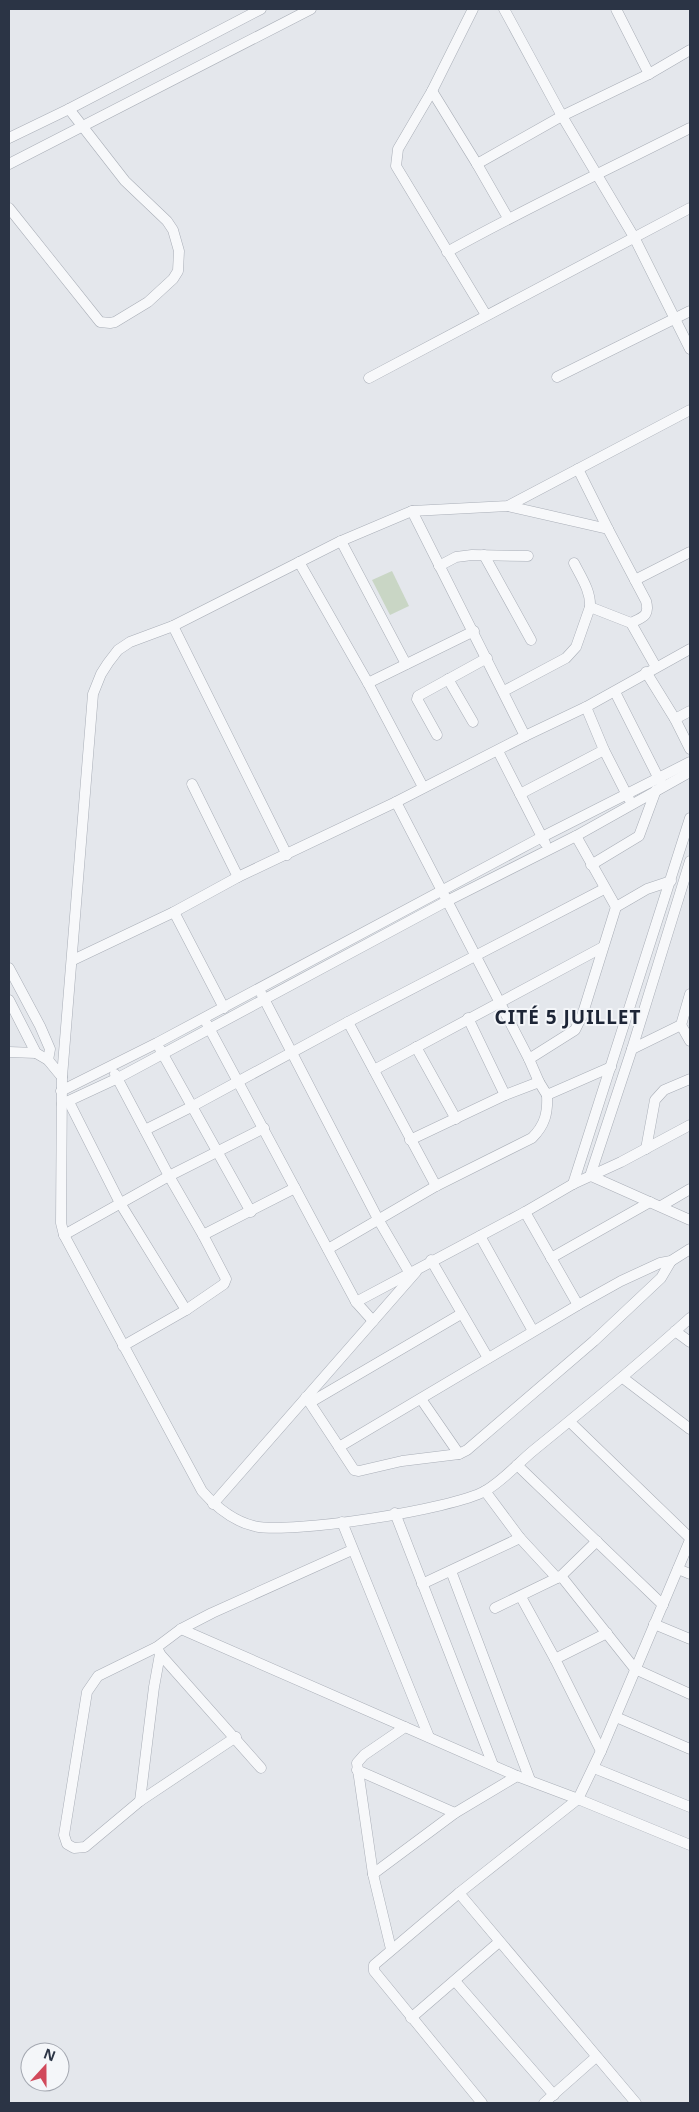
<svg xmlns="http://www.w3.org/2000/svg" width="699" height="2112" font-family="'Noto Sans',sans-serif">
	<style>
		.green { fill: #c9d6c5 }
		.lines { fill: none; stroke-linecap: round; stroke-linejoin: round }
		.street-casing { stroke: #a9aeb7; stroke-width: 11 }
		.street { stroke: #f7f8fa; stroke-width: 10 }
		.labels { text-anchor: middle; dominant-baseline: central; stroke-width: 4; stroke-linejoin: round; paint-order: stroke }
		.district-label { font-size: 19px; font-weight: bold; letter-spacing: 1px; fill: #1d2536; stroke: #f4f6f9 }
	</style>
	<rect width="100%" height="100%" fill="#e4e7ec"/>
	<polygon class="green" points="392,571 409,606 390,615 372,580"/>
	<g class="lines">
		<g class="street-casing">
			<g id="street">
				<polyline points="473,9 432,91 398,149 396,166 486,315"/>
				<polyline points="504,9 562,116 634,237 690,349"/>
				<polyline points="616,9 649,74"/>
				<polyline points="432,91 477,164 562,116 649,74 690,50"/>
				<polyline points="9,138 69,109 261,9"/>
				<polyline points="9,164 311,9"/>
				<polyline points="477,164 508,218"/>
				<polyline points="9,208 100,322 110,323 115,322 148,302 173,279 178,271 179,251 173,230 167,221 125,181 69,109"/>
				<path d="M447,252C526,208 609,169 690,128"/>
				<polyline points="557,377 690,311"/>
				<polyline points="369,378 690,208"/>
				<path d="M690,410L508,506L412,511L341,541L173,626L130,642L118,650L108,663L101,674L93,694L62,1077L61,1223L64,1235L202,1491C216,1507 233,1521 254,1526C289,1535 453,1509 485,1491C503,1481 518,1463 534,1450C587,1407 639,1364 690,1318"/>
				<polyline points="578,469 608,529"/>
				<path d="M508,506L608,529L646,601C650,616 643,617 631,623L656,667"/>
				<polyline points="412,511 525,736"/>
				<polyline points="341,541 406,664"/>
				<polyline points="484,555 531,640"/>
				<polyline points="299,562 368,683 423,787"/>
				<polyline points="439,566 456,557 472,555 528,556"/>
				<polyline points="635,580 690,552"/>
				<polyline points="590,607 631,623"/>
				<polyline points="173,626 287,855"/>
				<polyline points="646,672 675,719 690,749"/>
				<polyline points="448,679 473,722"/>
				<polyline points="368,683 474,631"/>
				<path d="M504,691L566,658L576,647L590,607C591,591 581,577 574,563"/>
				<polyline points="615,692 661,783"/>
				<polyline points="586,707 604,750 629,799"/>
				<polyline points="675,719 690,711"/>
				<polyline points="437,735 417,699 418,696 487,658"/>
				<polyline points="498,751 545,843"/>
				<polyline points="192,784 238,877"/>
				<polyline points="520,794 604,750"/>
				<polyline points="396,802 529,1059"/>
				<polyline points="576,836 616,907"/>
				<polyline points="591,865 639,836 656,790"/>
				<polyline points="174,912 224,1008"/>
				<polyline points="73,960 174,912 238,877 396,802 525,736 586,707 690,649"/>
				<polyline points="9,968 40,1026 50,1049 48,1060"/>
				<polyline points="261,993 378,1219 409,1272"/>
				<polyline points="9,1000 36,1053 48,1060 62,1077"/>
				<polyline points="468,1018 505,1095"/>
				<polyline points="348,1022 436,1186"/>
				<polyline points="207,1024 356,1302 373,1321"/>
				<polyline points="681,1025 690,1041"/>
				<polyline points="416,1047 456,1119"/>
				<polyline points="160,1049 251,1212"/>
				<polyline points="632,1049 681,1025 690,994"/>
				<polyline points="9,1052 36,1053"/>
				<polyline points="611,1067 547,1095 539,1082 529,1059 575,1030 582,1016 616,907 647,889 671,881"/>
				<polyline points="374,1070 603,947"/>
				<polyline points="115,1074 169,1176 203,1235 226,1279 224,1284 186,1310 123,1346"/>
				<polyline points="61,1091 157,1043 542,837 690,762"/>
				<polyline points="69,1102 120,1203 186,1310"/>
				<polyline points="62,1104 118,1078 447,901 576,836 690,772"/>
				<polyline points="145,1130 191,1107 348,1022 604,889"/>
				<polyline points="410,1140 505,1095 539,1082"/>
				<polyline points="646,1149 655,1100 664,1090 690,1079"/>
				<polyline points="590,1176 632,1049 690,861"/>
				<polyline points="591,1176 690,1220"/>
				<polyline points="573,1184 690,818"/>
				<polyline points="661,1206 690,1189"/>
				<polyline points="525,1212 578,1305"/>
				<polyline points="64,1235 169,1176 264,1128"/>
				<polyline points="203,1235 295,1188"/>
				<polyline points="480,1236 533,1331"/>
				<path d="M328,1249L436,1186L532,1138C545,1125 548,1113 547,1095"/>
				<polyline points="551,1258 650,1202"/>
				<polyline points="431,1260 488,1358"/>
				<polyline points="356,1302 525,1212 573,1184 621,1162 690,1125"/>
				<polyline points="675,1331 690,1342"/>
				<polyline points="623,1378 690,1429"/>
				<polyline points="306,1397 339,1447 578,1305 621,1281 660,1263 671,1261 690,1249"/>
				<polyline points="421,1399 459,1454"/>
				<polyline points="311,1402 461,1314"/>
				<polyline points="570,1422 690,1538"/>
				<polyline points="339,1447 354,1470 359,1471 402,1461 459,1454 467,1450 594,1341 661,1278 671,1261"/>
				<polyline points="517,1465 663,1605"/>
				<polyline points="485,1491 520,1538 557,1578 561,1576 635,1669 690,1694"/>
				<polyline points="213,1504 416,1272"/>
				<polyline points="395,1513 493,1765"/>
				<polyline points="342,1522 429,1737"/>
				<polyline points="678,1569 690,1574"/>
				<polyline points="451,1571 530,1780"/>
				<polyline points="561,1576 597,1541"/>
				<polyline points="422,1584 520,1538"/>
				<polyline points="521,1597 555,1659"/>
				<polyline points="495,1608 557,1578"/>
				<polyline points="654,1624 690,1639"/>
				<polyline points="181,1629 405,1727"/>
				<polyline points="157,1647 160,1654 261,1768"/>
				<polyline points="616,1717 690,1749"/>
				<polyline points="236,1737 140,1801 85,1847 74,1848 67,1844 64,1835 87,1692 98,1676 157,1647 181,1629 212,1613 352,1550"/>
				<polyline points="601,1751 555,1659 607,1633"/>
				<polyline points="594,1768 690,1807"/>
				<polyline points="357,1770 455,1813"/>
				<polyline points="140,1801 154,1687 160,1654"/>
				<polyline points="373,1874 455,1813 517,1776"/>
				<polyline points="459,1893 636,2103"/>
				<polyline points="391,1949 373,1874 357,1763 364,1755 405,1727 517,1776 578,1799 690,1845"/>
				<polyline points="455,1981 554,2095"/>
				<polyline points="411,2018 499,1942"/>
				<polyline points="482,2103 374,1971 374,1965 459,1893 578,1799 601,1751 690,1540"/>
				<polyline points="544,2103 596,2057"/>
			</g>
		</g>
		<use href="#street" class="street"/>
	</g>
	<g class="labels">
		<g class="district-label">
			<text x="568" y="1017">CITÉ 5 JUILLET</text>
		</g>
	</g>
	<rect width="699" height="2112" fill="none" stroke="#2b3445" stroke-width="20"/>
	<g transform="translate(45 2067) rotate(21)"><circle r="24" fill="#f4f6f9" stroke="#a4a8b1"/>
	<path d="M0-4L9 19L0 12L-9 19Z" fill="#d1495b"/>
	<text y="-8" font-size="14" font-weight="bold" text-anchor="middle" fill="#2b3445">N</text>
	</g>
</svg>
